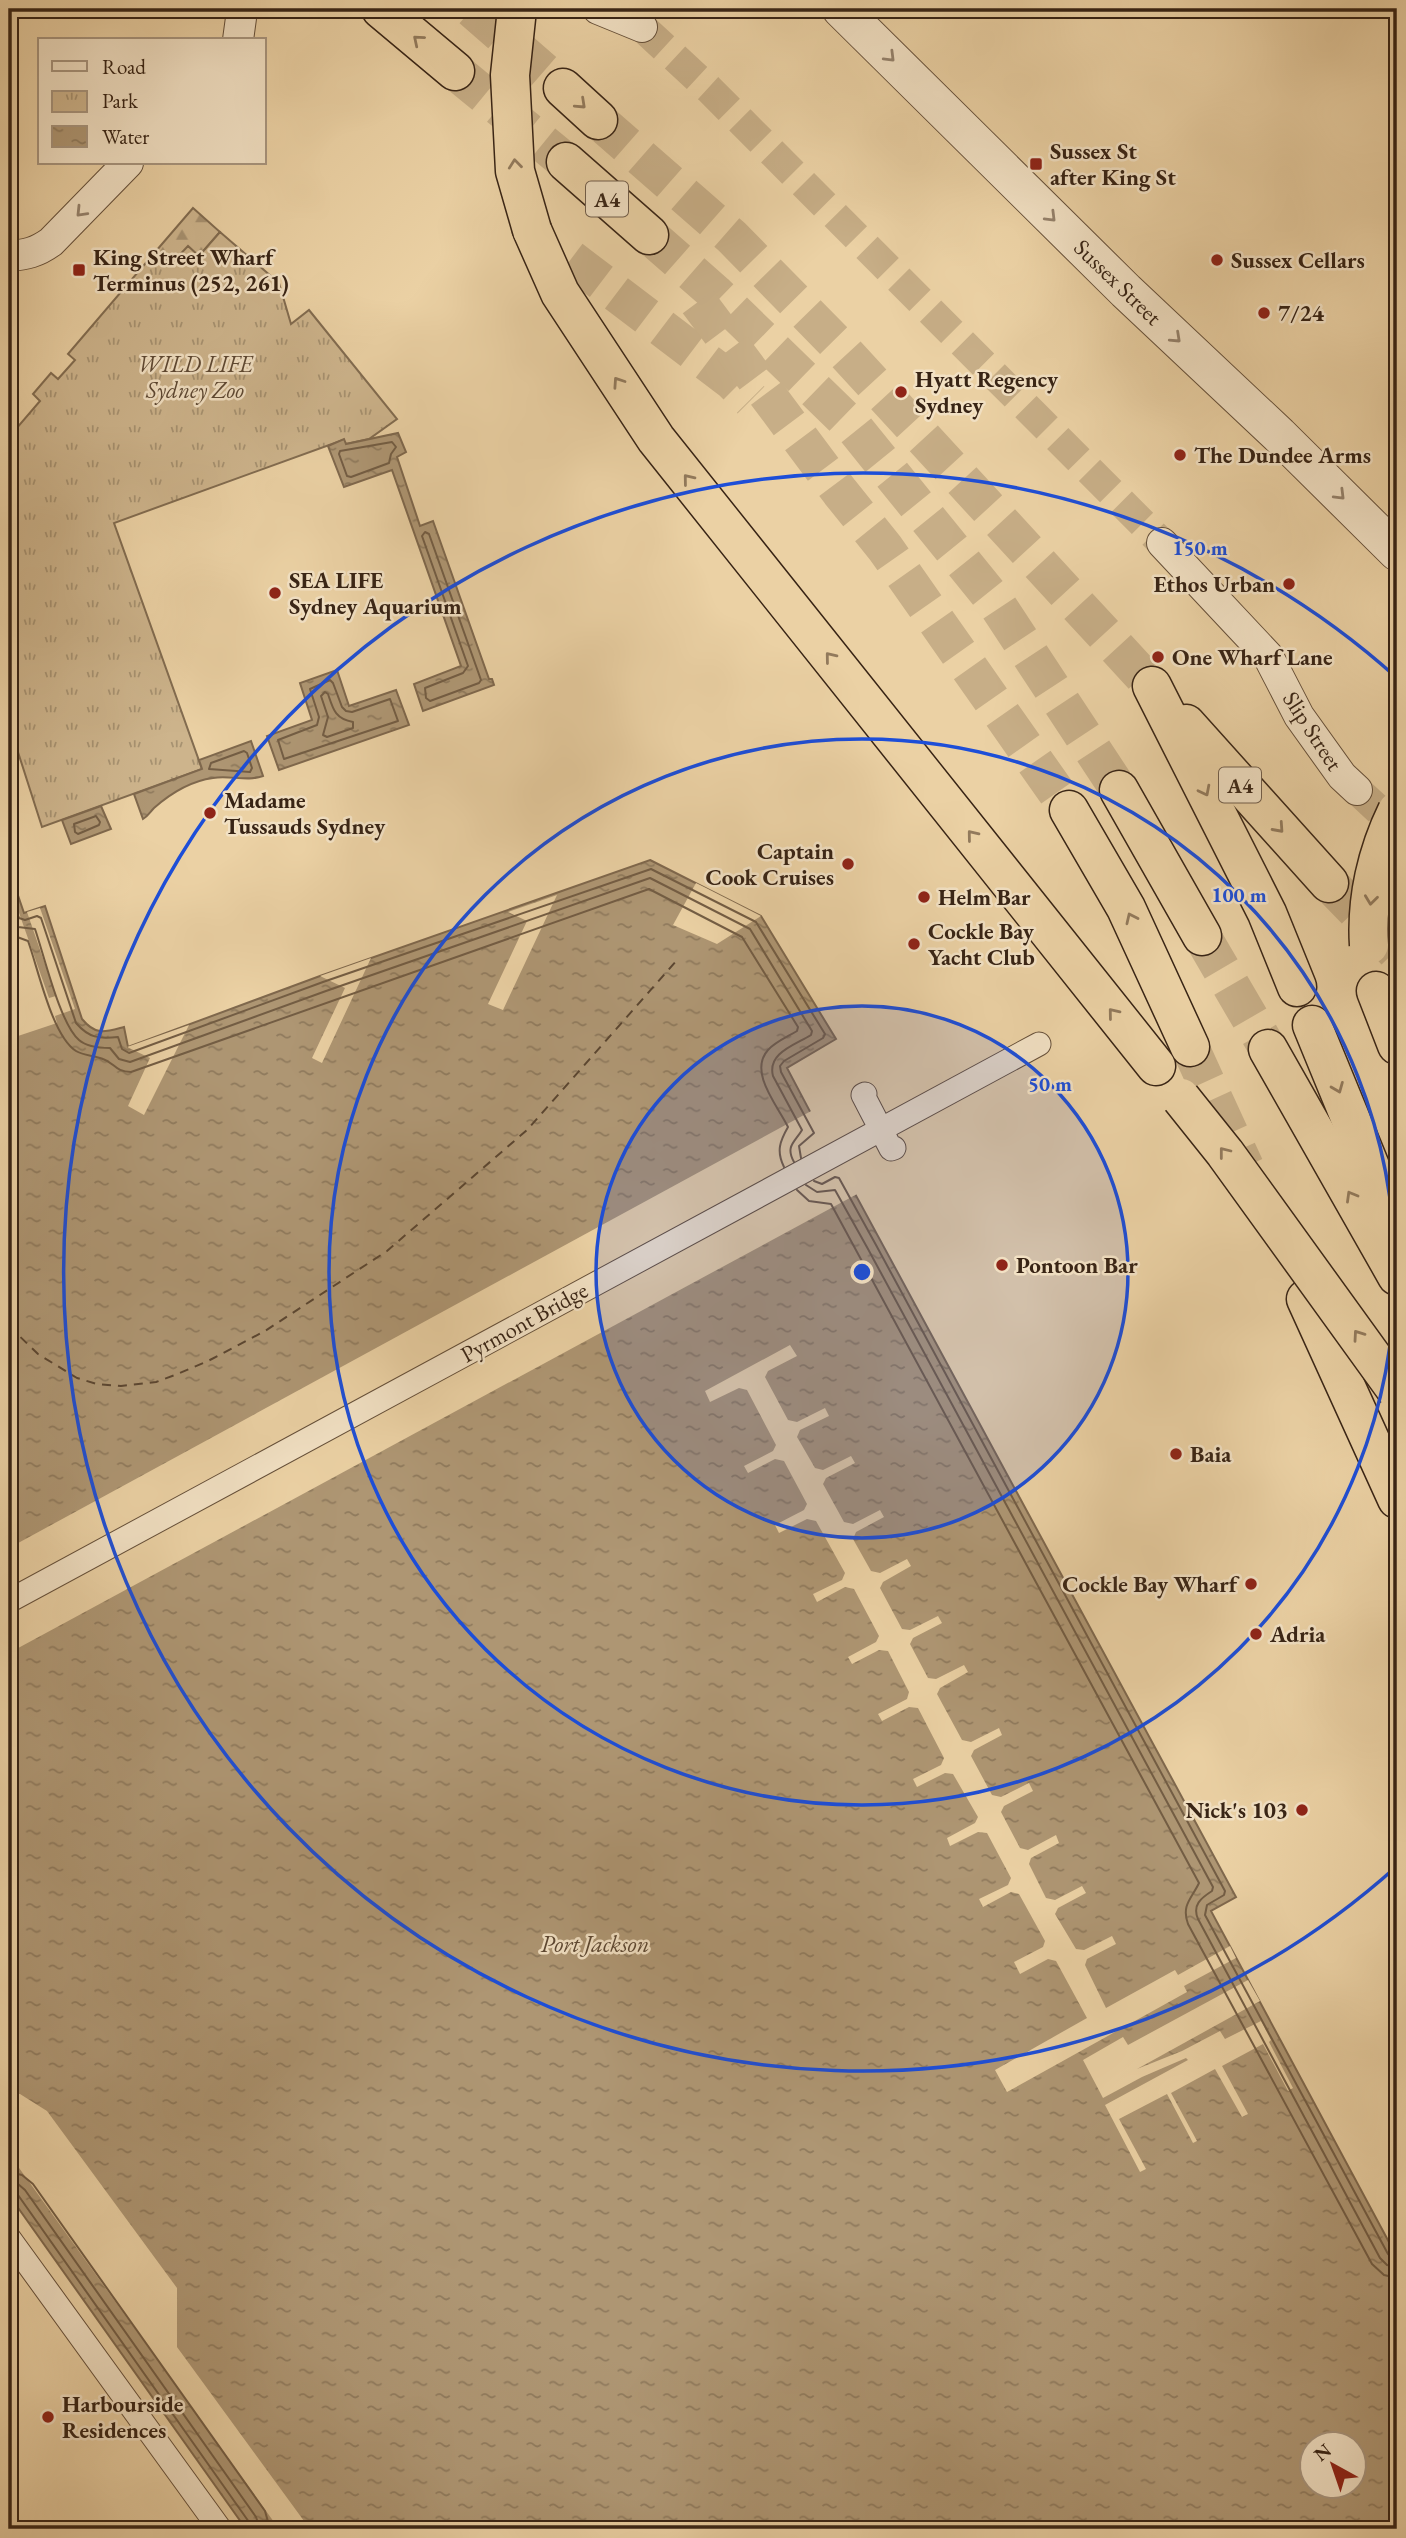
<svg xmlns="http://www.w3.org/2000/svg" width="1406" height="2538" font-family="'EB Garamond',serif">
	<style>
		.forest { fill: url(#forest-firs); stroke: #826c50; stroke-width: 2 }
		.park { fill: url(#park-tufts); stroke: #826c50; stroke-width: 2 }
		.water { fill: url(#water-ripples); stroke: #7f684d; stroke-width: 2; fill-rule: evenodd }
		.pier { fill: #ebd1a4 }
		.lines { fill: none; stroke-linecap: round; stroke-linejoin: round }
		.shore { stroke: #735d44; stroke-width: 2 }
		.ferry { stroke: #5b4631; stroke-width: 2; stroke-dasharray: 9 7; stroke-linecap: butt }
		.minor-tunnel { stroke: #c7ae87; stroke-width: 30; stroke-dasharray: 30 15; stroke-linecap: butt }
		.motorway-tunnel { stroke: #c7ae87; stroke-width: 38; stroke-dasharray: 38 19; stroke-linecap: butt }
		.pedestrian-casing { stroke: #654f39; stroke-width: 25 }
		.minor-casing { stroke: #654f39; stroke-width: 32 }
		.tertiary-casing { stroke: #654f39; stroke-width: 39 }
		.motorway-casing { stroke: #382415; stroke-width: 41 }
		.pedestrian { stroke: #f2e1c4; stroke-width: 23 }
		.minor { stroke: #f2e1c4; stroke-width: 30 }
		.tertiary { stroke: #f2e1c4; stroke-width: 37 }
		.motorway { stroke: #ebd1a4; stroke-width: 38 }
		.motorway-bridge-casing { stroke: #382415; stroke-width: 41; stroke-linecap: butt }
		.motorway-bridge { stroke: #ebd1a4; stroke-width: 38 }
		.oneway { stroke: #927a5c }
		.oneway2 { stroke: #95826c }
		.ring { fill: none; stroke: #1d4ed8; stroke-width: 3.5 }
		.poi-dot { fill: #8f2418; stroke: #f2e1c4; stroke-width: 2.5 }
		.labels { text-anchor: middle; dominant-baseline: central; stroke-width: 5; stroke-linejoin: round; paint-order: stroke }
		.shield { fill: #f2e1c4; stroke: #705d4a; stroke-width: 2 }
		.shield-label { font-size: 21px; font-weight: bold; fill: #382415 }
		.poi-label { font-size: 23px; font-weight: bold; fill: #382415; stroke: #f2e1c4; text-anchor: start }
		.street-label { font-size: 23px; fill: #382415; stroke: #f2e1c4 }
		.park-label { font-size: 23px; font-style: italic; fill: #5d4833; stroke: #f2e1c4 }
		.water-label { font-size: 24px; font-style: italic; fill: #5b4631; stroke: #f2e1c4 }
		.centre { fill: #1d4ed8; stroke: #f2e1c4; stroke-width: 3.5 }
		.ring-label { font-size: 21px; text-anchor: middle; font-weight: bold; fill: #1d4ed8; stroke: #f2e1c4; stroke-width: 5; stroke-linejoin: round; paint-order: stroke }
	</style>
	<defs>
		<pattern id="forest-firs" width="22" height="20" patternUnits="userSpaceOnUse" patternTransform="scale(1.75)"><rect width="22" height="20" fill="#cdb48c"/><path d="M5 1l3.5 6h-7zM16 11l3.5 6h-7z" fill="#a79271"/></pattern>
		<pattern id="park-tufts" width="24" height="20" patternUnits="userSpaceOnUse" patternTransform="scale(1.75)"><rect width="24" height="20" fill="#cdb48c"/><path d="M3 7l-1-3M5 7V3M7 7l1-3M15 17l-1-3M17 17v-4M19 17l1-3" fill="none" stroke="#a79271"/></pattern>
		<pattern id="water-ripples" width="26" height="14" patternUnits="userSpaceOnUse" patternTransform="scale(1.75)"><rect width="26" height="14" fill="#ae9673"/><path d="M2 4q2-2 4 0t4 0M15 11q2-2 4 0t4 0" fill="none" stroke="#8f7a5d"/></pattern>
	</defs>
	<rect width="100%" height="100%" fill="#ebd1a4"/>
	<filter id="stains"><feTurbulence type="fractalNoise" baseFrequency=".00286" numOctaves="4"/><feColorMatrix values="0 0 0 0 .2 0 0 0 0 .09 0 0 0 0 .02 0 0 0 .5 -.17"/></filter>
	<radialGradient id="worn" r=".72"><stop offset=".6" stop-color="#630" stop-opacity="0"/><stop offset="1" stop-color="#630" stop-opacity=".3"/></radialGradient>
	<polygon class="forest" points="193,208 220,232 199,256 171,265 156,251"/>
	<polygon class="park" points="220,232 279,283 291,324 309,310 397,419 369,439 346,444 343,440 114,523 202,769 42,827 9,724 9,437 40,401 33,394 51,373 58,379 75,360 68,354 156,251 171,264 188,246 199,256"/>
	<g class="water">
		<polygon points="398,433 406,452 397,457 420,526 433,521 489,679 492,679 494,685 423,711 414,684 461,666 392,470 344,487 328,446 344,439 346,444"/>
		<polygon points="337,670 349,706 396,690 409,725 279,770 267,736 312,720 300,683"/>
		<path d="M251,741L263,776C247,782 230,775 213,778C191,781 171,793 154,808C150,812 148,816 143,819L134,794L202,769L199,760Z"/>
		<polygon points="101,806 111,829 71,844 62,820"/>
		<path d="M650,860L761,916L836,1039L787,1068L824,1138L805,1149L820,1177L840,1166L1236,1897L1211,1911L1397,2257V2529H246L9,2195V869L24,913L45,906L82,1019C96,1036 105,1032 124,1027L128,1047L320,976ZM1312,2444H1354V2486H1312Z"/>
	</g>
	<g class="pier">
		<polygon points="696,883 708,889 761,916 717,944 673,925"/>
		<polygon points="12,893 49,998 56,996 27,912 40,908 75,1009 55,1016 57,1023 9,1039 9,894"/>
		<polygon points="557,895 503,1010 488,1004 527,921 508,912"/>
		<polygon points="371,958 322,1063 312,1058 345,988 320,976"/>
		<polygon points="189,1025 144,1115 128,1106 150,1058 127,1047"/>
		<polygon points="813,1110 828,1137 826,1141 809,1150 822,1173 842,1163 859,1193 9,1653 9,1548"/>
		<polygon points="790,1345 797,1356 768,1371 765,1377 788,1420 797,1422 825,1408 829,1416 800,1430 797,1437 815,1468 823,1470 851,1456 855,1463 826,1478 823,1484 844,1522 853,1524 880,1510 884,1517 856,1532 853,1539 871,1571 880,1573 907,1559 911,1566 883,1582 880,1588 902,1629 910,1630 938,1616 942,1623 913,1638 910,1644 928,1678 936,1679 964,1665 968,1672 940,1688 937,1694 962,1740 971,1742 999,1728 1002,1735 974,1750 971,1756 992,1795 1001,1797 1029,1783 1033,1791 1004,1806 1001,1812 1020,1848 1028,1850 1056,1835 1059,1843 1031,1858 1029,1864 1046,1898 1055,1900 1082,1886 1086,1893 1058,1908 1055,1914 1076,1949 1084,1950 1112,1936 1116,1944 1087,1959 1085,1965 1106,2008 1175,1970 1178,1975 1230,1946 1236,1958 1184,1986 1187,1992 1007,2092 995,2070 1087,2018 1056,1961 1048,1959 1020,1974 1014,1962 1043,1947 1045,1941 1019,1894 1011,1892 983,1907 979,1899 1008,1885 1011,1878 987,1833 978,1832 950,1846 947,1838 975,1823 978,1817 953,1774 945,1773 917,1787 913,1779 941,1765 944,1758 918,1708 909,1707 882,1721 878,1714 907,1699 909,1692 888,1651 879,1650 852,1664 848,1657 876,1642 879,1636 854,1589 845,1587 817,1602 813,1594 842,1580 845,1573 816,1521 807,1519 779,1533 775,1525 804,1510 807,1504 784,1461 775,1459 748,1473 744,1466 773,1451 776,1445 747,1390 739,1388 710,1402 705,1391"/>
		<polygon points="1248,1980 1260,2001 1137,2069 1182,2051 1220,2031 1225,2039 1261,2021 1271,2040 1269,2042 1293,2088 1288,2091 1263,2044 1222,2066 1248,2114 1242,2117 1215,2069 1171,2093 1197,2141 1193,2143 1167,2094 1119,2119 1146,2169 1140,2172 1105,2105 1188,2060 1186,2058 1142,2077 1103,2098 1083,2060 1123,2037 1128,2045"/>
		<polygon points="9,2093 20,2094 47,2111 177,2288 177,2347 304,2521 329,2529 279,2529 9,2154"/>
	</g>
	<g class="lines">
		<g class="shore">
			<polygon points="392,442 396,447 391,454 389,463 351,477 347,476 339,454 340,451"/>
			<polygon points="425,532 429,534 481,680 479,683 430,701 426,698 425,688 463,673 468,666 422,536"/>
			<polygon points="330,680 333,683 342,707 346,711 352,712 390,699 398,721 284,759 278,740 317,725 319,717 310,689"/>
			<path d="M325,692L328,694C333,709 335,719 353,722V728L327,737L323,735L328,717L321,696Z"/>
			<polygon points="244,751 247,753 252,768 250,772 209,769 211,763"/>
			<polygon points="96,816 100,822 99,825 78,834 75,832 74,824"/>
			<path d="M9,891L19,918L25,920L37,916L41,918L76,1023C89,1038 99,1039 118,1037L122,1049L129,1053L323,982L651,869L756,922L825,1034L823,1038L784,1061L780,1066L781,1072L814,1133L799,1146L801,1158"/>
			<path d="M9,918L18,927L35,929C44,955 60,1024 79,1040C87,1047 101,1048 110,1048L119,1059L130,1062L326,991L650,878L750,929L812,1031L811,1035C795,1045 767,1053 773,1076L802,1130C795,1142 785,1146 794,1162"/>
			<path d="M9,934L28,941C38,968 52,1036 76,1051C84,1056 94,1055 103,1059C115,1063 115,1072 131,1072L649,889L742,937L798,1027L797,1031C787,1037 775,1042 768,1050C748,1072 778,1106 788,1127C780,1141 776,1151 784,1167"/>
			<polyline points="814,1181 822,1184 835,1177 839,1178 876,1245 1225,1891 1224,1895 1207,1905 1205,1915 1388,2254 1397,2258"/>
			<path d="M806,1185L817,1192L835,1190L868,1249L1213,1887L1212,1891C1201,1898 1192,1905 1198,1919L1380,2258L1387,2265L1397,2267"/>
			<path d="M797,1190L809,1201L831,1204L1199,1883C1192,1898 1181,1905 1188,1924L1372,2264L1384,2275L1397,2278"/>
			<polyline points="9,2172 22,2175 33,2184 265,2511 270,2529"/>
			<polyline points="9,2183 18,2184 25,2190 256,2517 260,2529"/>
			<polyline points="9,2192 18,2195 249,2522 251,2529"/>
		</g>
		<polyline class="ferry" points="9,1326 38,1354 77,1378 97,1384 121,1386 156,1382 175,1375 208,1361 265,1331 387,1251 527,1130 678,959"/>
		<g class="minor-tunnel">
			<polyline points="642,27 709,89 1162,543"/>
			<polyline points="1357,790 1397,827"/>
		</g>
		<g class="motorway-tunnel">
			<polyline points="472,9 563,88"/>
			<polyline points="455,71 566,162"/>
			<polyline points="598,120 732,237 836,343 1152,686"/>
			<polyline points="649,235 715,293 856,430 996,603 1119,790"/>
			<polyline points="571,259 732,381 751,400"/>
			<polyline points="698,302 840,492 885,548 1069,810"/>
			<polyline points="1329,883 1397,953"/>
			<polyline points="1202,936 1268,1049"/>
			<polyline points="1190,1047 1245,1167"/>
		</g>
		<g class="pedestrian-casing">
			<g id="pedestrian">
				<polyline points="865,1094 863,1095 891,1149 894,1148"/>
				<polyline points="9,1601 1039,1044"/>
				<polyline points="9,2238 220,2529"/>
			</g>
		</g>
		<g class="minor-casing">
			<g id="minor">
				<polyline points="598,9 642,27"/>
				<polyline points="238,40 241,18 239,9"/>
				<path d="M9,256C26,255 37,252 51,242L128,163"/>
				<polyline points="1162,543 1268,656 1299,716 1342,776 1357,790"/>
			</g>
		</g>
		<g class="tertiary-casing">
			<polyline id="tertiary" points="841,9 1126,291 1279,435 1397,552"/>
		</g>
		<g class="motorway-casing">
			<g id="motorway">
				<polyline points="381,9 455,71"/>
				<polyline points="563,88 598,120"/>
				<polyline points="566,162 649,235"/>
				<polyline points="532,230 560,293 656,439 1156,1066"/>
				<polyline points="1152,686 1267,913 1297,987"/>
				<polyline points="1186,724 1329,883"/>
				<polyline points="1119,790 1202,936"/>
				<polyline points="1069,810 1126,908 1190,1047"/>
				<polyline points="1376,991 1397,1045"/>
				<polyline points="1312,1025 1397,1232"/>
				<polyline points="1268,1049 1397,1276"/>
				<polyline points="1306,1299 1397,1499"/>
			</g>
		</g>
		<use href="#pedestrian" class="pedestrian"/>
		<use href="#minor" class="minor"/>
		<use href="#tertiary" class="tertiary"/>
		<use href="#motorway" class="motorway"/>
		<g class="motorway-bridge-casing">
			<g id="motorway-bridge">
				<polyline points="517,9 510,75 515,171 532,230"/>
				<path d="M1369,945C1366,899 1377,852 1397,811"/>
				<polyline points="1181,1098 1225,1153 1397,1391"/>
			</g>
		</g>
		<use href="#motorway-bridge" class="motorway-bridge"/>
	</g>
	<defs><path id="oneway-chevron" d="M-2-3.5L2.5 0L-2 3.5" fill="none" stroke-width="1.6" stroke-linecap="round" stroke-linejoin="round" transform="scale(1.75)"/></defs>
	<g class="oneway">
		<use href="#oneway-chevron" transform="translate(418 40) rotate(-140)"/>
		<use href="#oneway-chevron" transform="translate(581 104) rotate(43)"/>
		<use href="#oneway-chevron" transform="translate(515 164) rotate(-96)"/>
		<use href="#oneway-chevron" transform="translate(618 382) rotate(-124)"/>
		<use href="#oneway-chevron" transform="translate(688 479) rotate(-129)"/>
		<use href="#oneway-chevron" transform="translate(830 657) rotate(-129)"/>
		<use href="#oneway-chevron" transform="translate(1205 791) rotate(63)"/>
		<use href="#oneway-chevron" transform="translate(1279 828) rotate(48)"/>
		<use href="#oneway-chevron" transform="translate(972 835) rotate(-129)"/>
		<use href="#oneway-chevron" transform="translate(1371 900) rotate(97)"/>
		<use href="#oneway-chevron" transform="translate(1131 918) rotate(-115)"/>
		<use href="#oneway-chevron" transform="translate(1113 1013) rotate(-129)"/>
		<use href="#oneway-chevron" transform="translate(1338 1088) rotate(68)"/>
		<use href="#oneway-chevron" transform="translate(1224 1152) rotate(-128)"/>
		<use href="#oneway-chevron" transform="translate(1351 1196) rotate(-120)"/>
		<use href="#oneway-chevron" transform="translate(1358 1335) rotate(-125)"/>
	</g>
	<g class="oneway2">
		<use href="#oneway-chevron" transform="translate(890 57) rotate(45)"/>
		<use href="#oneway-chevron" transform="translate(81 212) rotate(134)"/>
		<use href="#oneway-chevron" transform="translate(1051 217) rotate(45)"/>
		<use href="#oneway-chevron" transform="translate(1176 338) rotate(43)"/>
		<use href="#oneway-chevron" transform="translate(1340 495) rotate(45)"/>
	</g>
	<circle cx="862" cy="1272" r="266" fill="#1d4ed8" fill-opacity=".12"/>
	<g class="ring">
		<circle cx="862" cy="1272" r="266"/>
		<circle cx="862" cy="1272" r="533"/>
		<path d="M1397 1866A799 799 0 1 1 1397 678"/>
	</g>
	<g class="poi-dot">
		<rect x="1029" y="157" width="14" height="14" rx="3.5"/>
		<circle cx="1217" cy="260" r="7"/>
		<rect x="72" y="263" width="14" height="14" rx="3.5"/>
		<circle cx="1264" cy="313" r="7"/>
		<circle cx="901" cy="392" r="7"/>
		<circle cx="1180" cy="455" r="7"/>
		<circle cx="1289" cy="584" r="7"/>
		<circle cx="275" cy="593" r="7"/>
		<circle cx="1158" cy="657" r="7"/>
		<circle cx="210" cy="813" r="7"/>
		<circle cx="848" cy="864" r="7"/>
		<circle cx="924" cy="897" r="7"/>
		<circle cx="914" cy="944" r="7"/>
		<circle cx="1002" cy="1265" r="7"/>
		<circle cx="1176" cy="1454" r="7"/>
		<circle cx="1251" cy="1584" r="7"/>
		<circle cx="1256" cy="1634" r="7"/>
		<circle cx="1302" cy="1810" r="7"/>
		<circle cx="48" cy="2417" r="7"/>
	</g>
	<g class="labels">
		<g class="shield">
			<rect x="586" y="181.5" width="42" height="35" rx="5"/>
			<rect x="1219" y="767.5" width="42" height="35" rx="5"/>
		</g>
		<g class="shield-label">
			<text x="607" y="199">A4</text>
			<text x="1240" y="785">A4</text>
		</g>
		<g class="poi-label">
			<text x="1050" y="151">Sussex St<tspan x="1050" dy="26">after King St</tspan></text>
			<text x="93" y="257">King Street Wharf<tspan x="93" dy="26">Terminus (252, 261)</tspan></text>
			<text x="1231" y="260">Sussex Cellars</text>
			<text x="1278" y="313">7/24</text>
			<text x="915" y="379">Hyatt Regency<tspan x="915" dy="26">Sydney</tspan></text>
			<text x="1194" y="455">The Dundee Arms</text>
			<text x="289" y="580">SEA LIFE<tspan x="289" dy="26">Sydney Aquarium</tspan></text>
			<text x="1275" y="584" text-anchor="end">Ethos Urban</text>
			<text x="1172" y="657">One Wharf Lane</text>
			<text x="224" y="800">Madame<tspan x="224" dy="26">Tussauds Sydney</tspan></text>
			<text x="834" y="851" text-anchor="end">Captain<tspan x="834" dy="26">Cook Cruises</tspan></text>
			<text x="938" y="897">Helm Bar</text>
			<text x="928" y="931">Cockle Bay<tspan x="928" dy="26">Yacht Club</tspan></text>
			<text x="1016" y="1265">Pontoon Bar</text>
			<text x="1190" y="1454">Baia</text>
			<text x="1237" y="1584" text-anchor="end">Cockle Bay Wharf</text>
			<text x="1270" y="1634">Adria</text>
			<text x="1288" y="1810" text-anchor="end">Nick's 103</text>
			<text x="62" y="2404">Harbourside<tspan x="62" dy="26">Residences</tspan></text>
		</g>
		<g class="street-label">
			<text transform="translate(1118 282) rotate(44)">Sussex Street</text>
			<text transform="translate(1313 731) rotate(57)">Slip Street</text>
			<text transform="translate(524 1322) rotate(-29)">Pyrmont Bridge</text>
		</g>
		<g class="park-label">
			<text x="195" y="364">WILD LIFE<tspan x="195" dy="26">Sydney Zoo</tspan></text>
		</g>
		<g class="water-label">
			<text x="595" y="1943">Port Jackson</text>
		</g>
	</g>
	<circle cx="862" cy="1272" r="10" class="centre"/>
	<g class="ring-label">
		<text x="1200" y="555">150 m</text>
		<text x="1239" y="902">100 m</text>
		<text x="1050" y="1091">50 m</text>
	</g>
	<rect width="1406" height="2538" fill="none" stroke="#ebd1a4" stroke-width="35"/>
	<rect x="10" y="10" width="1385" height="2517" fill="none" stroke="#382415" stroke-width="3.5"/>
	<rect x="18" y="18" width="1371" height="2503" fill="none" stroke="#382415" stroke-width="2"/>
	<rect x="38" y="38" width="228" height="126" fill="#f2e1c4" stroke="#a8957e" stroke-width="2"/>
	<rect x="52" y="61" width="35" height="10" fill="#f2e1c4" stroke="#a8957e" stroke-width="2"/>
	<text x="102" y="74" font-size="21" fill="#382415">Road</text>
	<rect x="52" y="91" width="35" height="21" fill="url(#park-tufts)" stroke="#a8957e" stroke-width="2"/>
	<text x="102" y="108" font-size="21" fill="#382415">Park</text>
	<rect x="52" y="126" width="35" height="21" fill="url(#water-ripples)" stroke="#a8957e" stroke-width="2"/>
	<text x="102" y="144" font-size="21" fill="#382415">Water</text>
	<g transform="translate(1333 2465) rotate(320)"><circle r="33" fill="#f2e1c4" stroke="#a8957e" stroke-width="2"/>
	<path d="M0-5L12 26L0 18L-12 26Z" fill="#8f2418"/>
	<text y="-10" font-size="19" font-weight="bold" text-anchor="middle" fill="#382415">N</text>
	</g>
	<rect width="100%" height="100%" filter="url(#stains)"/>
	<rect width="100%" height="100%" fill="url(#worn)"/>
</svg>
